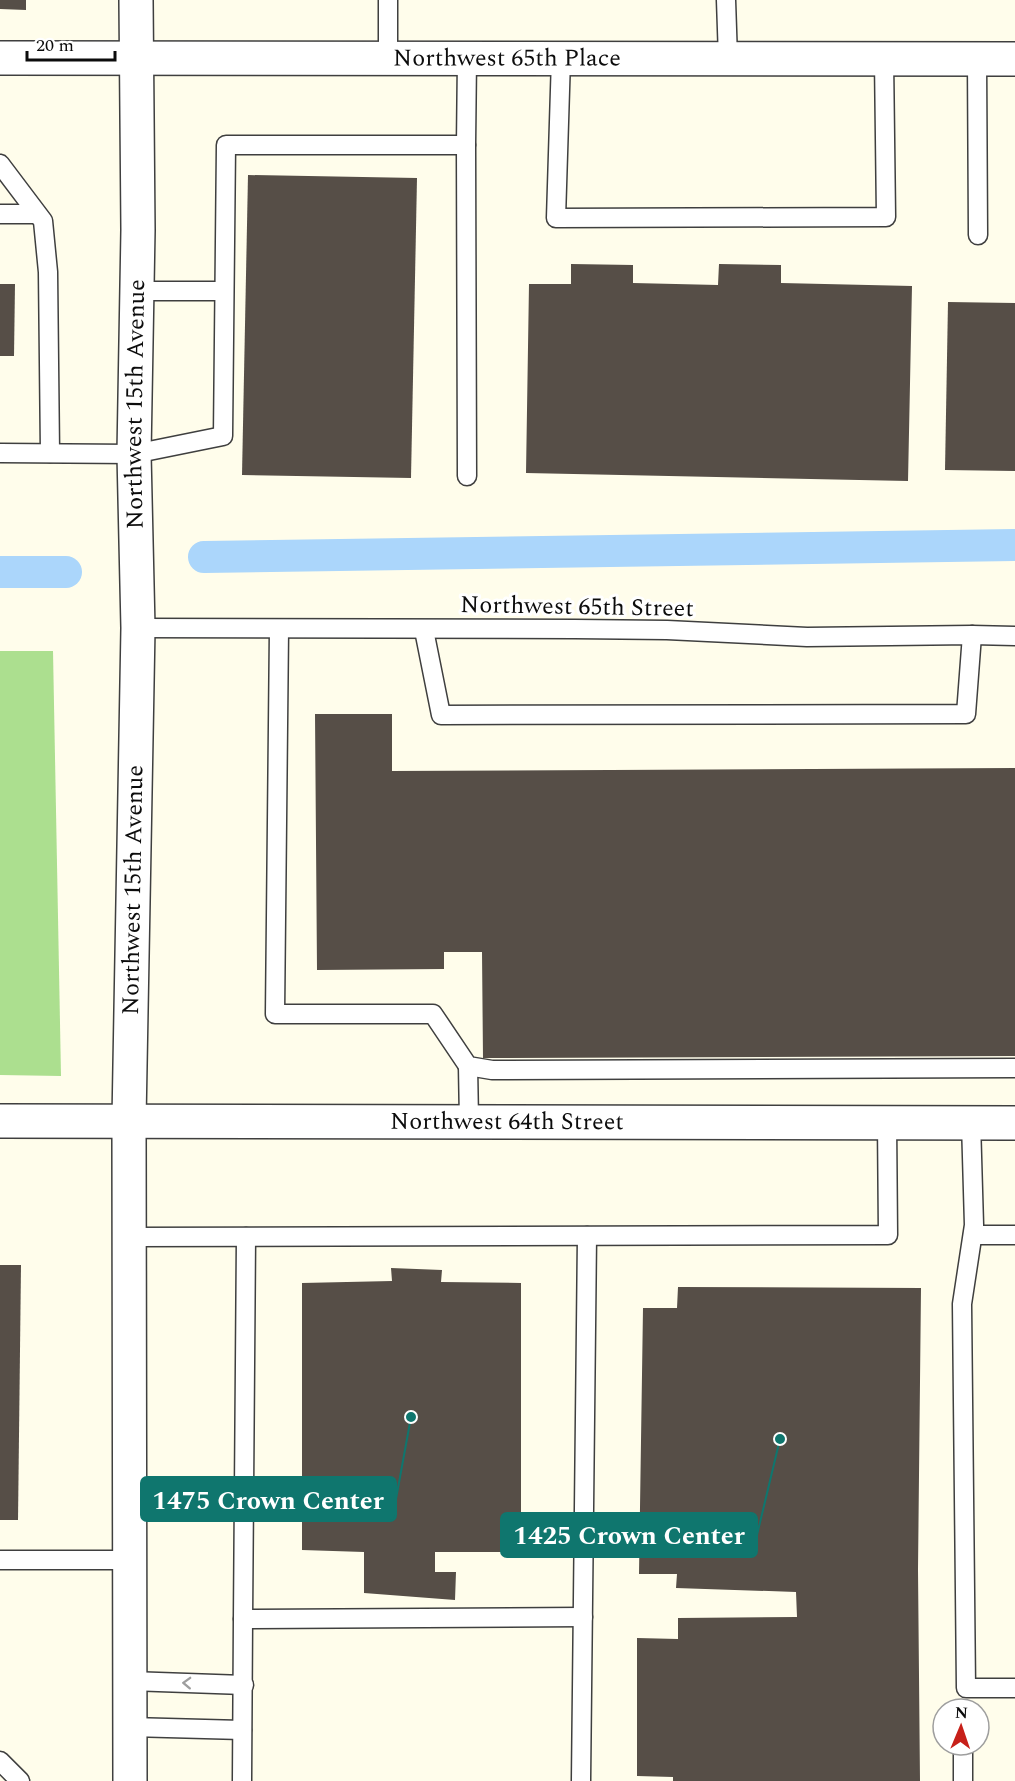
<svg xmlns="http://www.w3.org/2000/svg" width="1015" height="1781" font-family="Spectral,serif">
	<style>
		.forest { fill: #acdf8f }
		.lines { fill: none; stroke-linecap: round; stroke-linejoin: round }
		.canal { stroke: #abd6fb; stroke-width: 32 }
		.building { fill: #564e47 }
		.lane-casing { stroke: #3f3f3f; stroke-width: 21 }
		.street-casing { stroke: #3f3f3f; stroke-width: 36 }
		.lane { stroke: #fff; stroke-width: 18 }
		.street { stroke: #fff; stroke-width: 33 }
		.oneway { stroke: #9e9e9e }
		.labels { text-anchor: middle; dominant-baseline: central; stroke-width: 6; stroke-linejoin: round; paint-order: stroke }
		.street-label { font-size: 24px; fill: #0c0c0c; stroke: #fff }
		.leader { fill: none; stroke: #0f766e; stroke-width: 2 }
		.callout-dot { fill: #0f766e; stroke: #fff; stroke-width: 2 }
		.callout { fill: #0f766e; stroke: #0f766e; stroke-width: 2 }
		.callout-label { font-size: 26px; text-anchor: middle; font-weight: bold; fill: #fff }
	</style>
	<rect width="100%" height="100%" fill="#fffdeb"/>
	<polygon class="forest" points="0,651 53,651 61,1076 0,1075"/>
	<g class="lines">
		<g class="canal">
			<polyline points="204,557 1015,545"/>
			<polyline points="0,572 66,572"/>
		</g>
	</g>
	<g class="building">
		<polygon points="0,0 26,0 26,10 0,9"/>
		<polygon points="248,175 417,178 411,478 242,475"/>
		<polygon points="571,264 633,265 633,283 718,285 719,264 781,265 781,283 912,286 908,481 526,473 529,284 571,284"/>
		<polygon points="0,284 15,284 14,356 0,356"/>
		<polygon points="948,302 1015,303 1015,471 945,470"/>
		<polygon points="315,714 392,714 392,771 1015,768 1015,1056 483,1058 482,952 444,952 444,969 317,970"/>
		<polygon points="0,1265 21,1265 18,1520 0,1520"/>
		<polygon points="391,1268 442,1270 441,1282 521,1283 521,1552 435,1552 435,1572 456,1572 455,1600 364,1593 364,1552 302,1550 302,1283 392,1281"/>
		<polygon points="678,1287 921,1288 918,1570 920,1781 673,1781 673,1777 637,1776 637,1638 678,1639 678,1618 797,1617 796,1592 676,1588 677,1574 639,1574 643,1308 677,1308"/>
	</g>
	<g class="lines">
		<g class="lane-casing">
			<g id="lane">
				<polyline points="726,0 728,59"/>
				<polyline points="388,58 388,0"/>
				<polyline points="561,58 556,218 886,217 884,59"/>
				<polyline points="977,60 978,235"/>
				<polyline points="0,164 43,221 48,272 50,453"/>
				<polyline points="0,214 37,214"/>
				<polyline points="136,291 224,291"/>
				<polyline points="0,453 134,454 223,436 226,145 466,145"/>
				<polyline points="467,476 466,145 467,58"/>
				<polyline points="138,628 575,629 667,630 807,637 972,635 1015,636"/>
				<polyline points="279,629 275,1014 433,1014 468,1066 492,1070 1015,1068"/>
				<polyline points="424,630 441,715 966,714 972,635"/>
				<polyline points="468,1066 469,1121"/>
				<polyline points="971,1122 974,1225 962,1304 966,1688 1015,1688"/>
				<polyline points="973,1235 1015,1235"/>
				<polyline points="130,1237 888,1235 887,1122"/>
				<polyline points="246,1237 243,1619 583,1617"/>
				<polyline points="0,1560 131,1560"/>
				<polyline points="130,1681 244,1685"/>
				<polyline points="130,1727 242,1730"/>
				<polyline points="0,1761 20,1781"/>
				<polyline points="242,1781 243,1619"/>
				<polyline points="581,1781 587,1236"/>
				<polyline points="963,1781 963,1752"/>
			</g>
		</g>
		<g class="street-casing">
			<g id="street">
				<path id="s1" d="M0,58L1015,59"/>
				<path id="s2" d="M0,1121L1015,1123"/>
				<path id="s3" d="M130,1781L129,1120L138,628L134,454L138,230L136,0"/>
			</g>
		</g>
		<use href="#lane" class="lane"/>
		<use href="#street" class="street"/>
	</g>
	<defs><path id="oneway-chevron" d="M-2-3.5L2.5 0L-2 3.5" fill="none" stroke-width="1.6" stroke-linecap="round" stroke-linejoin="round" transform="scale(1.5)"/></defs>
	<use class="oneway" href="#oneway-chevron" transform="translate(187 1683) rotate(-178)"/>
	<g class="labels">
		<g class="street-label">
			<text stroke="none"><textPath href="#s1" startOffset="507">Northwest 65th Place</textPath></text>
			<text stroke="none"><textPath href="#s3" startOffset="1377">Northwest 15th Avenue</textPath></text>
			<text transform="translate(577 607) rotate(1)">Northwest 65th Street</text>
			<text stroke="none"><textPath href="#s3" startOffset="891">Northwest 15th Avenue</textPath></text>
			<text stroke="none"><textPath href="#s2" startOffset="507">Northwest 64th Street</textPath></text>
		</g>
	</g>
	<path class="leader" d="M411 1417L396 1499M780 1439L757 1535"/>
	<g class="callout-dot">
		<circle cx="411" cy="1417" r="6"/>
		<circle cx="780" cy="1439" r="6"/>
	</g>
	<g class="callout">
		<rect x="141" y="1477" width="255" height="44" rx="6"/>
		<rect x="501" y="1513" width="256" height="44" rx="6"/>
	</g>
	<g class="callout-label">
		<text x="268" y="1509">1475 Crown Center</text>
		<text x="629" y="1544">1425 Crown Center</text>
	</g>
	<g transform="translate(961 1727) rotate(2)"><circle r="28" fill="#ffffff" stroke="#9e9e9e" stroke-width="1.5"/>
	<path d="M0-4.5L10 22L0 15L-10 22Z" fill="#c72019"/>
	<text y="-9" font-size="16" font-weight="bold" text-anchor="middle" fill="#0c0c0c">N</text>
	</g>
	<path d="M27 51v9h88v-9" fill="none" stroke="#0c0c0c" stroke-width="3"/>
	<text x="36" y="51" font-size="18" fill="#0c0c0c" stroke="#ffffff" stroke-width="4.5" paint-order="stroke">20 m</text>
</svg>
